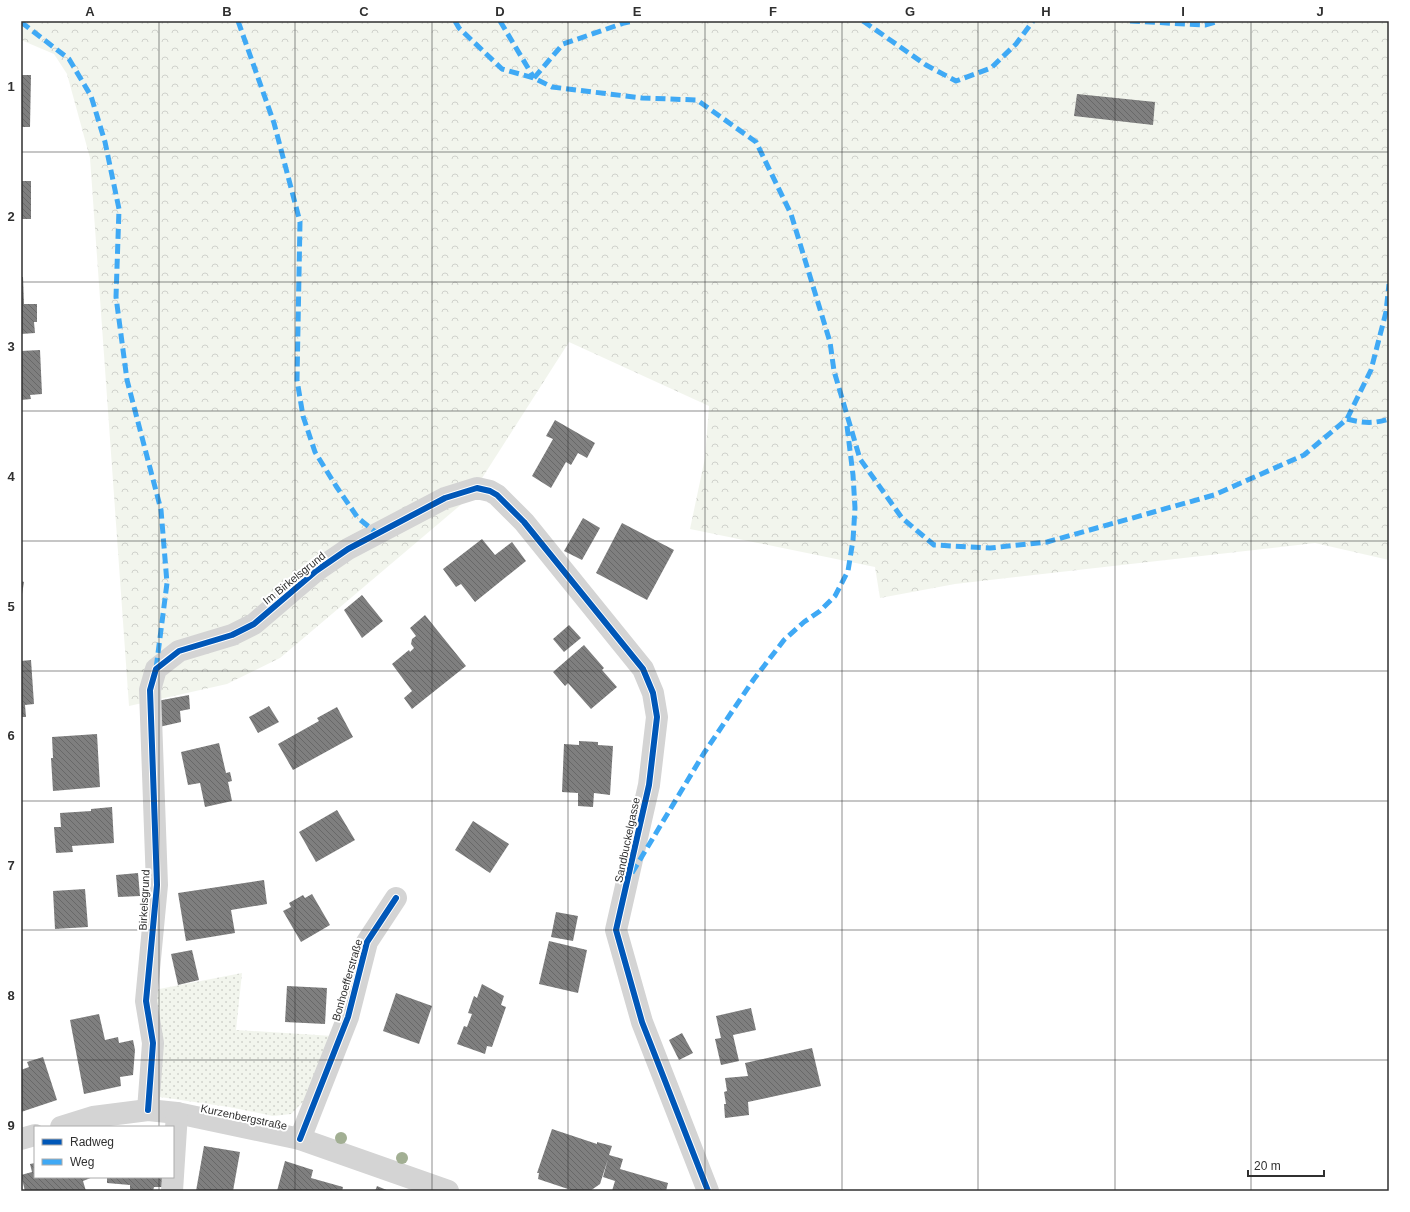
<svg xmlns="http://www.w3.org/2000/svg" width="1410" height="1212" font-family="Arial,sans-serif">
	<style>
		.grass { fill: url(#grass-dots) }
		.forest { fill: url(#forest-crowns) }
		.building { fill: url(#building-back-hatch) }
		.lines { fill: none; stroke-linecap: round; stroke-linejoin: round }
		.street { stroke: #d4d4d4; stroke-width: 22 }
		.quiet { stroke: #3fa9f5; stroke-width: 5; stroke-dasharray: 10 5; stroke-linecap: butt }
		.cycleway-casing { stroke: #fff; stroke-width: 8 }
		.cycleway { stroke: #0057b8; stroke-width: 6 }
		.tree { fill: #a2af93 }
		.grid { fill: none; stroke: #303030; stroke-width: 1; stroke-opacity: 0.55 }
		.labels { text-anchor: middle; dominant-baseline: central; stroke-width: 4; stroke-linejoin: round; paint-order: stroke }
		.street-label { font-size: 11px; fill: #303030; stroke: #fff }
		.neatline { fill: none; stroke: #303030; stroke-width: 1.5 }
		.grid-label { font-size: 13px; text-anchor: middle; font-weight: bold; fill: #303030 }
	</style>
	<defs>
		<pattern id="grass-dots" width="8" height="8" patternUnits="userSpaceOnUse"><rect width="8" height="8" fill="#f2f5ed"/><path d="M2 2h.1M6 6h.1" fill="none" stroke="#d0d2cc" stroke-width="1.8" stroke-linecap="round"/></pattern>
		<pattern id="forest-crowns" width="20" height="18" patternUnits="userSpaceOnUse"><rect width="20" height="18" fill="#f2f5ed"/><path d="M2 6a3 3 0 1 1 6 0M12 15a3 3 0 1 1 6 0" fill="none" stroke="#d0d2cc"/></pattern>
		<pattern id="building-back-hatch" width="6" height="6" patternUnits="userSpaceOnUse"><rect width="6" height="6" fill="#7f7f7f"/><path d="M-1 5l2 2M0 0l6 6M5-1l2 2" fill="none" stroke="#686868"/></pattern>
	</defs>
	<rect width="100%" height="100%" fill="#fff"/>
	<polygon class="grass" points="242,973 236,1030 333,1036 304,1101 291,1114 273,1116 229,1107 160,1097 159,1090 154,990"/>
	<polygon class="forest" points="21,21 1389,21 1389,560 1315,543 955,584 880,598 875,567 690,529 705,458 709,406 569,342 470,497 280,658 227,684 129,706 90,158 67,74 54,54 21,40"/>
	<g class="building">
		<polygon points="21,75 31,75 30,127 21,127"/>
		<polygon points="1077,94 1155,102 1153,125 1074,116"/>
		<rect x="21" y="181" width="10" height="38"/>
		<polygon points="21,277 23,277 24,304 37,304 37,322 34,322 35,333 21,334"/>
		<polygon points="40,350 42,394 30,395 31,399 21,400 21,351"/>
		<polygon points="555,420 595,443 587,458 578,453 571,465 566,462 551,488 532,476 553,439 546,436"/>
		<polygon points="583,518 600,528 582,560 564,551"/>
		<polygon points="622,523 674,550 647,600 596,573"/>
		<polygon points="482,539 495,555 512,542 526,561 475,602 461,584 456,587 443,569"/>
		<polygon points="21,581 24,582 22,594 21,594"/>
		<polygon points="362,595 383,621 362,638 344,610"/>
		<polygon points="425,615 466,666 412,709 404,698 412,691 392,664 409,650 410,652 414,648 411,644 412,639 416,636 410,628"/>
		<polygon points="569,625 581,638 564,652 553,639"/>
		<polygon points="584,645 604,668 602,670 617,687 591,709 568,683 565,686 553,672"/>
		<polygon points="31,660 34,704 25,705 26,717 21,717 21,661"/>
		<polygon points="189,695 190,709 180,711 181,722 159,727 157,701"/>
		<polygon points="269,706 279,722 258,733 249,717"/>
		<polygon points="337,707 353,737 293,770 278,744 319,721 317,718"/>
		<polygon points="97,734 100,787 53,791 51,758 53,758 52,737"/>
		<polygon points="579,741 598,742 598,745 613,746 610,795 594,793 593,807 578,806 578,793 562,792 564,744 579,745"/>
		<polygon points="219,743 226,773 230,772 232,781 228,782 232,801 205,807 200,783 188,785 181,752"/>
		<polygon points="112,807 114,843 72,846 73,852 56,853 54,827 61,827 60,813 91,811 91,809"/>
		<polygon points="337,810 355,840 316,862 299,832"/>
		<polygon points="473,821 509,844 490,873 455,850"/>
		<polygon points="138,873 140,896 118,897 116,875"/>
		<polygon points="264,880 267,904 231,910 235,933 186,941 178,893"/>
		<polygon points="85,889 88,927 55,929 53,891"/>
		<polygon points="312,894 330,925 301,942 283,911 291,907 289,903 303,895 305,898"/>
		<polygon points="556,912 578,916 573,941 551,937"/>
		<polygon points="549,941 587,950 578,993 539,984"/>
		<polygon points="192,950 199,980 178,985 171,954"/>
		<polygon points="482,984 504,996 501,1005 506,1007 492,1047 487,1046 485,1054 457,1044 464,1026 467,1027 472,1014 468,1013 474,996 477,998"/>
		<polygon points="287,986 327,988 325,1024 285,1022"/>
		<polygon points="396,993 432,1006 419,1044 383,1031"/>
		<polygon points="751,1008 756,1030 733,1035 739,1061 721,1065 715,1039 721,1038 716,1016"/>
		<polygon points="99,1014 105,1040 118,1037 119,1043 133,1040 135,1050 133,1075 120,1077 121,1086 84,1094 70,1020"/>
		<polygon points="682,1033 693,1053 679,1060 669,1040"/>
		<polygon points="812,1048 821,1086 748,1102 749,1115 725,1118 724,1104 726,1104 724,1092 727,1091 725,1078 748,1076 745,1063"/>
		<polygon points="43,1057 57,1100 21,1112 21,1070 29,1067 27,1062"/>
		<polygon points="552,1129 597,1144 597,1142 612,1146 609,1155 623,1159 620,1169 668,1183 666,1191 612,1191 615,1181 603,1177 608,1159 600,1184 590,1191 574,1191 538,1179 539,1173 537,1173"/>
		<polygon points="204,1146 240,1152 233,1191 196,1191"/>
		<polygon points="285,1161 313,1170 311,1178 343,1187 342,1191 277,1191"/>
		<polygon points="35,1163 35,1177 93,1177 83,1181 86,1191 25,1191 21,1175 32,1172 30,1164"/>
		<polygon points="107,1177 165,1177 164,1187 154,1187 153,1191 130,1191 130,1185 107,1183"/>
		<polygon points="377,1186 389,1191 375,1191"/>
	</g>
	<g class="lines">
		<g class="street">
			<polyline points="148,1110 153,1043 146,1001 157,885 150,690 156,669 179,651 232,635 254,624 316,571 348,549 445,498 477,488 490,491 497,495 524,522 643,669 653,693 657,717 649,785 616,930 642,1022 708,1191"/>
			<polyline points="61,1127 93,1117 148,1110 177,1113 300,1139 448,1191"/>
			<polyline points="21,1139 35,1135"/>
			<polyline points="300,1139 348,1017 367,942 396,898"/>
			<polyline points="172,1191 177,1113"/>
		</g>
		<g class="quiet">
			<polyline points="238,21 274,123 300,222 297,380 303,416 315,452 336,486 358,518 378,534"/>
			<polyline points="455,21 459,28 502,69 534,78 552,87 642,98 697,100 756,142 791,214 830,342 834,371 860,459 902,518 934,545 990,548 1047,542 1214,495 1304,455 1347,419 1371,370 1386,312 1389,284"/>
			<polyline points="500,21 534,78"/>
			<polyline points="863,21 926,65 956,81 991,68 1016,44 1033,21"/>
			<polyline points="1130,21 1205,25 1219,21"/>
			<polyline points="21,22 69,59 91,96 105,142 119,209 116,297 127,380 161,510 167,583 156,669"/>
			<polyline points="534,78 563,44 624,23 634,21"/>
			<path d="M1347,419C1363,423 1373,424 1389,419"/>
			<polyline points="632,873 704,753 754,679 784,640 804,622 820,611 835,596 848,571 853,540 855,508 853,475 847,426"/>
		</g>
		<g class="cycleway-casing">
			<g id="cycleway">
				<polyline points="148,1110 153,1043 146,1001 157,885 150,690 156,669 179,651 232,635 254,624 316,571 348,549 445,498 477,488 490,491 497,495 524,522 643,669 653,693 657,717 649,785 616,930 642,1022 708,1191"/>
				<polyline points="300,1139 348,1017 367,942 396,898"/>
			</g>
		</g>
		<use href="#cycleway" class="cycleway"/>
	</g>
	<g class="tree">
		<circle cx="341" cy="1138" r="6"/>
		<circle cx="402" cy="1158" r="6"/>
	</g>
	<path class="grid" d="M159,21V1127M295,21V1191M432,21V1191M568,21V1191M705,21V1191M842,21V1191M978,21V1191M1115,21V1191M1251,21V1191M21,152H1389M21,282H1389M21,411H1389M21,541H1389M21,671H1389M21,801H1389M21,930H1389M21,1060H1389M159,1177V1191"/>
	<g class="labels">
		<g class="street-label">
			<text transform="translate(294 578) rotate(-39)">Im Birkelsgrund</text>
			<text transform="translate(627 840) rotate(-78)">Sandbuckelgasse</text>
			<text transform="translate(144 900) rotate(-87)">Birkelsgrund</text>
			<text transform="translate(347 980) rotate(-74)">Bonhoefferstraße</text>
			<text transform="translate(244 1117) rotate(12)">Kurzenbergstraße</text>
		</g>
	</g>
	<rect width="1410" height="1212" fill="none" stroke="#ffffff" stroke-width="44"/>
	<rect x="34" y="1126" width="140" height="52" fill="#ffffff" stroke="#acacac"/>
	<rect x="42" y="1139" width="20" height="6" fill="#0057b8" stroke="#acacac"/>
	<text x="70" y="1146" font-size="12" fill="#303030">Radweg</text>
	<rect x="42" y="1159" width="20" height="6" fill="#3fa9f5" stroke="#acacac"/>
	<text x="70" y="1166" font-size="12" fill="#303030">Weg</text>
	<path d="M1248 1170v6h76v-6" fill="none" stroke="#303030" stroke-width="2"/>
	<text x="1254" y="1170" font-size="12" fill="#303030" stroke="#ffffff" stroke-width="3" paint-order="stroke">20 m</text>
	<rect x="22" y="22" width="1366" height="1168" class="neatline"/>
	<g class="grid-label">
		<text x="90" y="16">A</text>
		<text x="227" y="16">B</text>
		<text x="364" y="16">C</text>
		<text x="500" y="16">D</text>
		<text x="637" y="16">E</text>
		<text x="773" y="16">F</text>
		<text x="910" y="16">G</text>
		<text x="1046" y="16">H</text>
		<text x="1183" y="16">I</text>
		<text x="1320" y="16">J</text>
		<text x="11" y="91">1</text>
		<text x="11" y="221">2</text>
		<text x="11" y="351">3</text>
		<text x="11" y="481">4</text>
		<text x="11" y="611">5</text>
		<text x="11" y="740">6</text>
		<text x="11" y="870">7</text>
		<text x="11" y="1000">8</text>
		<text x="11" y="1130">9</text>
	</g>
</svg>
